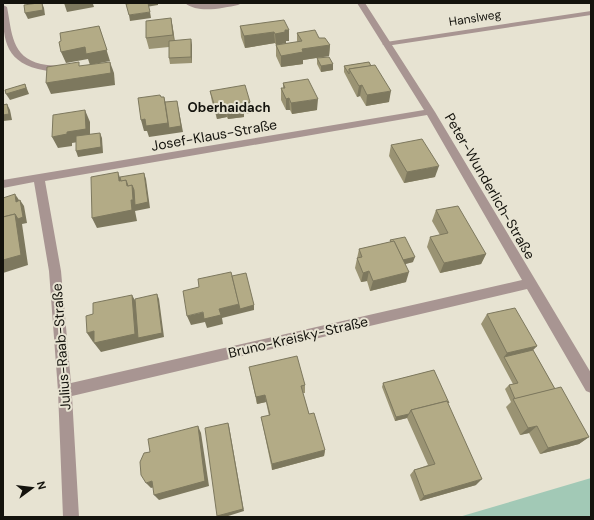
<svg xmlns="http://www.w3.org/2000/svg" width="594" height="520" font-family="'DM Sans',sans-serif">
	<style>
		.green { fill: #a2c9b6 }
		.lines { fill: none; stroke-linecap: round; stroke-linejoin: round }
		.lane { fill: #a89592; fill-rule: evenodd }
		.street { fill: #a89592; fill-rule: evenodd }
		.wall { fill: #9a9373 }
		.shaded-wall { fill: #7d785e }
		.building { fill: #b3ab86; stroke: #7d785e }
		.labels { text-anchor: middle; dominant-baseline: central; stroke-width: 4; stroke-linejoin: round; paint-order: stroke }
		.far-street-label { font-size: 12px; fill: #14130d; stroke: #e7e3d2 }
		.far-neighbourhood-label { font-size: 13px; font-weight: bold; fill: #14130d; stroke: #e7e3d2 }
		.street-label { font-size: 14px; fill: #14130d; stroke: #e7e3d2 }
	</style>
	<rect width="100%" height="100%" fill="#e7e3d2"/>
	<polygon class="green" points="591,478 591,517 459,517"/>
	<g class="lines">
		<polygon class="lane" points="591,11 591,15 386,46 382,44 386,42"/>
		<g class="street">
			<path d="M185,3L207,4L242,3L238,5C223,8 198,14 185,3Z"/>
			<path d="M357,3H365L435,112L591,373V393L586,391L527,289L72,396L79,517H63L58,391L49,271L34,182L3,188V180L424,110ZM427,115L522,280L71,383L61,271L45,181Z"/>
			<path d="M3,5L7,7C12,32 11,57 41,64C49,66 58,65 66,67L67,69L66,71C57,73 47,71 38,69C3,60 3,36 3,5Z"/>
		</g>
	</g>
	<g class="wall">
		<polygon points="171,18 173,29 175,41 192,45 192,63 170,64 169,58 169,47 149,49 146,38"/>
		<polygon points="240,26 289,30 289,41 286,41 286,43 276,45 275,43 245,48 241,37"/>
		<polygon points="297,33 319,38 330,45 329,56 303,60 303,64 281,67 276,56 276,45 297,42"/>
		<polygon points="317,58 333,64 333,70 321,72 317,64"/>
		<polygon points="369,62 389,102 366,106 360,96 357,97 344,72 344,66"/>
		<polygon points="283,83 317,110 292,114 290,110 286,110 281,100 281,88 283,88"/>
		<polygon points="210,91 250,102 251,113 244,114 244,117 228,119 227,117 217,119 212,102"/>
		<polygon points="391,145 435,177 404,183 389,156"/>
		<polygon points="436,210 486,254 481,264 440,273 427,247 430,237 440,235 432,221"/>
		<polygon points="390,240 413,262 405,264 406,282 370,291 367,281 361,282 355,268 359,249 390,242"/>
		<polygon points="487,314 537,346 533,350 555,389 589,437 579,444 540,454 529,433 520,435 506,407 511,402 505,389 509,385 513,384 481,324"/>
		<polygon points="249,367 305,385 305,393 303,393 309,414 325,450 324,456 272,470 261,417 269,416 266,402 257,404"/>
		<polygon points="434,370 476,485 420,501 410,475 414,470 428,465 407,418 395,421 382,387 383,383"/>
	</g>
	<g class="shaded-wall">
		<polygon points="42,3 44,8 45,15 28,19 25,13"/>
		<polygon points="64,3 96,3 93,4 94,7 67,12"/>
		<polygon points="126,3 158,3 158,5 128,10"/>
		<polygon points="150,12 151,18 130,21 129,15"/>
		<polygon points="171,18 173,29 175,46 173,35"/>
		<polygon points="99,26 110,61 90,65 88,59 66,63 61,52"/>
		<polygon points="285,30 289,30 289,41 286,41 286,43 276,45 275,34"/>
		<polygon points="274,32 275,43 245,48 244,36"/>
		<polygon points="191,39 192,45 192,63 191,57"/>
		<polygon points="330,45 329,56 303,60 303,64 281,67 281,56 302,49"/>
		<polygon points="110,62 114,73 115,85 51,94 46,83"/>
		<polygon points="333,64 333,70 321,72 321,66"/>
		<polygon points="25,84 29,94 10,100 6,94"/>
		<polygon points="362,85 360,96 357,97 359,86"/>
		<polygon points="391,91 389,102 366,106 367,95"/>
		<polygon points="164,97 167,108 177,101 183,132 149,137 147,131 144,131 141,120"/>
		<polygon points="289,98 290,110 286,110 286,99"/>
		<polygon points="318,99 317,110 292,114 291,103"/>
		<polygon points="250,102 251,113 244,114 244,117 228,119 226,108 242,103"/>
		<polygon points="7,104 10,110 12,120 3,121 3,115"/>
		<polygon points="225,106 227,117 217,119 215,107"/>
		<polygon points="85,110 90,122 90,140 72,143 72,146 58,148 52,137 67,132"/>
		<polygon points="100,133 102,138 103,153 78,157 76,151"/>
		<polygon points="439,166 435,177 404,183 407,172"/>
		<polygon points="118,172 122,183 126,180 132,185 144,173 146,179 150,208 135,211 137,221 97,228 92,218 119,181"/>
		<polygon points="15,194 19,200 20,207 16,202"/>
		<polygon points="20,200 24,206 27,223 22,224 28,265 3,273 3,260 15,214"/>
		<polygon points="486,254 481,264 440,273 444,263"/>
		<polygon points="415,257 413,262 398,266 400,260"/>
		<polygon points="369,271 367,281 361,282 363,273"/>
		<polygon points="409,272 406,282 370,291 373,281"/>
		<polygon points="157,294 159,299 164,337 101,352 94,343 132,295 137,304"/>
		<polygon points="239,304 254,305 254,310 222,318 223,324 207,328 205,322 191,325 187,316"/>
		<polygon points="94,331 100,340 93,342 87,333"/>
		<polygon points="537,346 529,354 504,357 507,353"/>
		<polygon points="265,395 266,402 257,404 256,397"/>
		<polygon points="409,414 407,418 395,421 396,417"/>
		<polygon points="228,423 229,426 244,511 225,517 218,517"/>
		<polygon points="198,426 201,433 209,486 159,500 154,495"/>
		<polygon points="537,426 529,433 520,435 528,428"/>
		<polygon points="589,437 579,444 540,454 548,448"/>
		<polygon points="325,450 324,456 272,470 272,464"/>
		<polygon points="482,479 476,485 420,501 424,496"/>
		<polygon points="152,481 158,486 151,488 146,483"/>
	</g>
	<g class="building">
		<polygon points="38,3 42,3 43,10 25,13 24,5"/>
		<polygon points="133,3 148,3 150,12 129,15 126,4"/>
		<polygon points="171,18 173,35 146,38 146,21"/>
		<polygon points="284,20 289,30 285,30 285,32 275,34 274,32 244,36 240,26"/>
		<polygon points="99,26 107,50 86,54 85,47 61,52 59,42 61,41 60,33"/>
		<polygon points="315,30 319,38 325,38 330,45 302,49 303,52 281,56 276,45 302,41 297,33"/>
		<polygon points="191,39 191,57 169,58 169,41"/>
		<polygon points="329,57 333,64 321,66 317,58"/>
		<polygon points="79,62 79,66 110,62 111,73 46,83 47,67"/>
		<polygon points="369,62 371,66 349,69 349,74 344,66"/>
		<polygon points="375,65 391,91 367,95 362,85 359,86 349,69"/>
		<polygon points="308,79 318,99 291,103 289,98 286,99 281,88 285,88 283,83"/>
		<polygon points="25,84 26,88 6,94 5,90"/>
		<polygon points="245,85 250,102 242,103 243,105 226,108 225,106 215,107 210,91"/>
		<polygon points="160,95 161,97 164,97 168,123 146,126 145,119 141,120 138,98"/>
		<polygon points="177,101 181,126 169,128 165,102"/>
		<polygon points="7,104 9,114 3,115 3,105"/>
		<polygon points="85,110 86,129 67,132 67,134 52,137 53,115"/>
		<polygon points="100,133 101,147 76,151 76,136"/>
		<polygon points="422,139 439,166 407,172 391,145"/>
		<polygon points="118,172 119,181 126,180 127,186 132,185 133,200 131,200 132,210 92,218 91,177"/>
		<polygon points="144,173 148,202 135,205 134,190 132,185 128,186 126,180 121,181 120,177"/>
		<polygon points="15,194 16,202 20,200 23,217 18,219 15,214 3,217 3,198"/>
		<polygon points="458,206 486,254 444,263 430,237 448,233 436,210"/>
		<polygon points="15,214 21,255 3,260 3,217"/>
		<polygon points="405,237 415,257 403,260 394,241 391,242 390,240"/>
		<polygon points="394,241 409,272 373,281 369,271 363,273 357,258 362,257 359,249"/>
		<polygon points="231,272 239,304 219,309 221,315 204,319 203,312 187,316 183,291 199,287 198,279"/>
		<polygon points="246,273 254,305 240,309 232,276"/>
		<polygon points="157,294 162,333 138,338 135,299"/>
		<polygon points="132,295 135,334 94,343 94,331 87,333 86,316 93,314 93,303"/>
		<polygon points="515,308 537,346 507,353 487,314"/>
		<polygon points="533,350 555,389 515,399 509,385 518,383 504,357"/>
		<polygon points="297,356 305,385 301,386 309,414 314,413 325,450 272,464 261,417 270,415 265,395 256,397 249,367"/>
		<polygon points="434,370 449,403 447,401 411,410 409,414 396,417 383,383"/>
		<polygon points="561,387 589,437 548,448 537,426 528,428 513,399"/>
		<polygon points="447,401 482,479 424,496 414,470 435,464 411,410"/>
		<polygon points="228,423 243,509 217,516 205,428"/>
		<polygon points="198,426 205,481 154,495 152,481 146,483 141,475 140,462 144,453 150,452 148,439"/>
	</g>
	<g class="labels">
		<g class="far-street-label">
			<text transform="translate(475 18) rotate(-9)">Hanslweg</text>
		</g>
		<g class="far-neighbourhood-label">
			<text x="229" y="107">Oberhaidach</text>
		</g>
		<g class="street-label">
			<text transform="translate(214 135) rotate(-10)">Josef-Klaus-Straße</text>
			<text transform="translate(490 186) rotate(60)">Peter-Wunderlich-Straße</text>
			<text transform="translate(298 337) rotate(-13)">Bruno-Kreisky-Straße</text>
			<text transform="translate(61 347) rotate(-94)">Julius-Raab-Straße</text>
		</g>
	</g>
	<rect width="594" height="520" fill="none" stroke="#14130d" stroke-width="8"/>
	<g transform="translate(32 488) rotate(75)" stroke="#e7e3d2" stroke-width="3" paint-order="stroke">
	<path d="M0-3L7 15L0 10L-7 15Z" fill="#14130d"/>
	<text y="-6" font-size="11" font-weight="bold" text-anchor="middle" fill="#14130d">N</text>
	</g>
</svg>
